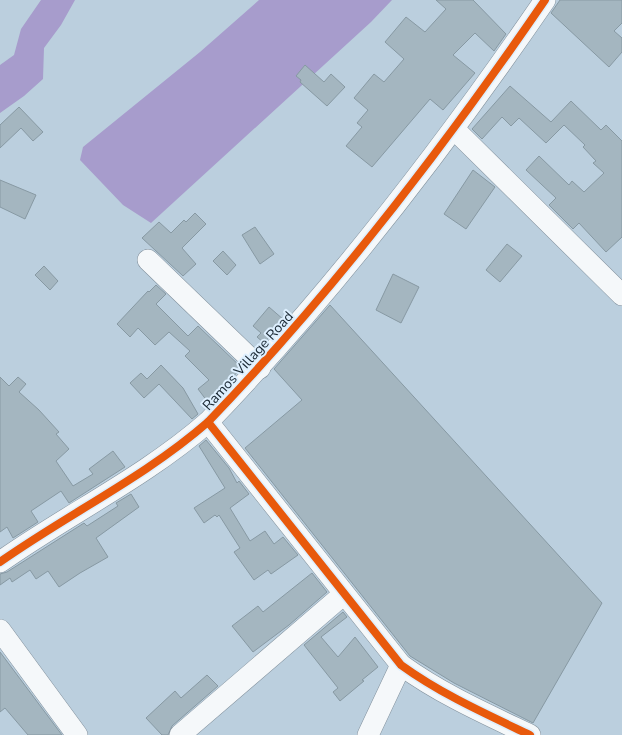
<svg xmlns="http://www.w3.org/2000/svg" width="622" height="735" font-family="'Nunito Sans',sans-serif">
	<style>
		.water { fill: #a79ccc }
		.building { fill: #a4b6c0; stroke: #8799a3 }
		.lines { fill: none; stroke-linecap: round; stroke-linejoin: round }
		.minor-casing { stroke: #82919d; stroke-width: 22 }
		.minor { stroke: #f5f8fa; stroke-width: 21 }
		.cycleway-casing { stroke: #ddeffe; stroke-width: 11 }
		.cycleway { stroke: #e8590c; stroke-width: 8 }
		.labels { text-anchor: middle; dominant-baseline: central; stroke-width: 4; stroke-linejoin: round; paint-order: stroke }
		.street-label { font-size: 14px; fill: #182631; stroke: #ddeffe }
	</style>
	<rect width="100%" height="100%" fill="#bbcfde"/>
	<g class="water">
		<polygon points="41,0 75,0 61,25 44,48 43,79 24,96 0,113 0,65 14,55 21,29"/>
		<polygon points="259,0 392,0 371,22 151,223 123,205 80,160 83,147 200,52"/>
	</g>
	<g class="building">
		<polygon points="436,0 473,0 506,34 494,51 475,33 453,55 475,73 443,110 430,99 372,167 346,146 362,127 357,123 368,110 354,98 374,74 384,82 404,59 385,42 406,17 425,32 446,9"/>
		<polygon points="560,0 622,0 622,23 614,31 622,38 622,52 609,67 551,13"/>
		<polygon points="305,65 324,82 331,74 345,87 327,106 300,82 301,80 296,76"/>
		<polygon points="510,86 551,122 571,101 601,130 606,125 622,141 622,237 606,252 579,223 573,229 549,205 556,198 526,170 539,156 569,185 572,181 584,192 604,173 593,163 596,161 583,147 585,145 564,125 546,143 519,118 511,126 502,117 482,139 472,129"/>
		<polygon points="19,107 43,132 33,141 21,128 0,148 0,125"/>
		<polygon points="473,170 495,187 466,229 444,214"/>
		<polygon points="0,180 36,195 25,219 0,207"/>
		<polygon points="195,213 206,224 182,248 196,264 183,276 142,238 159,222 171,233 184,220 186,222"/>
		<polygon points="255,227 274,254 260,264 242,235"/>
		<polygon points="507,244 522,256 500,282 486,270"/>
		<polygon points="223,251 236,265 227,275 213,261"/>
		<polygon points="44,266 58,281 50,290 35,275"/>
		<polygon points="393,274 419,287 401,323 376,310"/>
		<polygon points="156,285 166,294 156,304 188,336 198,326 242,368 207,401 198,389 209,380 185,356 190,351 169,332 155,345 138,328 130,337 117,324 148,291 149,292"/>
		<polygon points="330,305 602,603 533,723 454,683 410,656 245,448 302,400 274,369"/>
		<polygon points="269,307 284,320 264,343 257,337 261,333 253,326"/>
		<polygon points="161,365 183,388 198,414 192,419 159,384 144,398 130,383 141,373 147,379"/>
		<polygon points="0,377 9,386 18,377 26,384 19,392 39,410 59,432 56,434 69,449 56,461 73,486 93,474 89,469 113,451 125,467 69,503 61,491 31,511 38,522 13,538 7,527 0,532"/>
		<polygon points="206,440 229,468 237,483 239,481 249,494 230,508 250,541 265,531 274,544 283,537 298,555 271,574 268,570 254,580 234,552 240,548 219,515 217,517 215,515 204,523 194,508 225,488 199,446"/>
		<polygon points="131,494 139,507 96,538 108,557 80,573 59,587 48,571 36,579 30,570 12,582 10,578 0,585 0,574 7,572 84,523 87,526 118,506 116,503"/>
		<polygon points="312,573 327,592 289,625 253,652 232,626 258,606 263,612"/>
		<polygon points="343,612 347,617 321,637 338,657 355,637 378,667 362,680 364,681 340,701 333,692 338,688 304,645"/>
		<polygon points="0,652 62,735 28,735 5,708 0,712"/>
		<polygon points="207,675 218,686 172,726 168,735 162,735 146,718 175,691 181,698"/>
	</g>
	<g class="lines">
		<g class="minor-casing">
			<g id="minor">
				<polyline points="454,129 622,295"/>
				<polyline points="148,260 260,368"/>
				<path d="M0,562C68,514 145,477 208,422"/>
				<polyline points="0,630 77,735"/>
				<polyline points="180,735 344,594"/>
				<polyline points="368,735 401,665"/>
				<path d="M530,735C486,714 441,694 401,665L208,422C333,292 443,149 545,0"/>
			</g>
		</g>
		<use href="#minor" class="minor"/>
		<g class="cycleway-casing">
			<g id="cycleway">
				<path d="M0,562C68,514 145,477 208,422"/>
				<path d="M530,735C486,714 441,694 401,665L208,422C333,292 443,149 545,0"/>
			</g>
		</g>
		<use href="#cycleway" class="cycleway"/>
	</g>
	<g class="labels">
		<g class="street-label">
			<text transform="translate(248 361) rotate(-48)">Ramos Village Road</text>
		</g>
	</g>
</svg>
